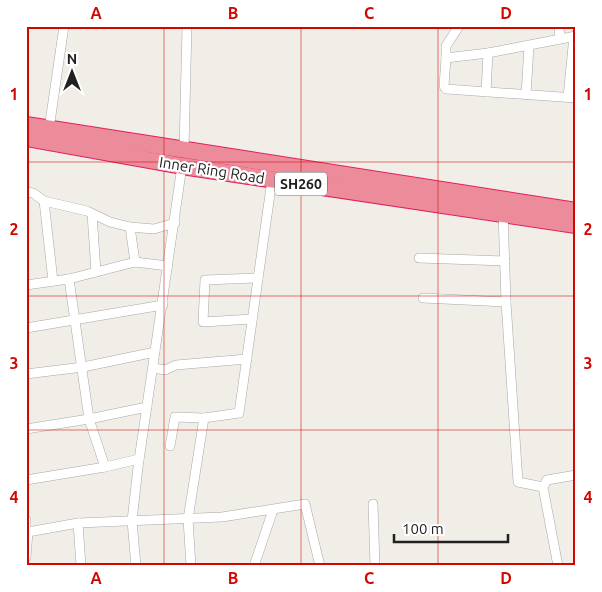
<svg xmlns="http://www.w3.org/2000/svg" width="602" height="592" font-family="Ubuntu,sans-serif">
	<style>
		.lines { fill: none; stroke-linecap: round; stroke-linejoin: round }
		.street-casing { stroke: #a8a8a8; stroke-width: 10 }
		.highway-casing { stroke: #e41f5c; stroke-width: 18 }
		.street { stroke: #fff; stroke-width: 9 }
		.highway { stroke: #ec8b9a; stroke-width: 16 }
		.grid { fill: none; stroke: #d10700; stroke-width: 1; stroke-opacity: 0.55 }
		.labels { text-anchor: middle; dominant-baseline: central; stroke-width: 4.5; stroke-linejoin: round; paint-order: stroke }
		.shield { fill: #fff; stroke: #646464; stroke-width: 1 }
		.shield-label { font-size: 14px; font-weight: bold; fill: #212121 }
		.street-label { font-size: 15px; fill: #212121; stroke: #fff }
		.neatline { fill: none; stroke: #d10700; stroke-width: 2 }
		.grid-label { font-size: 16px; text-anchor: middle; font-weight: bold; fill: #d10700 }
	</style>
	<rect width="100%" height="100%" fill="#f1eee7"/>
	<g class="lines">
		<g class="street-casing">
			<g id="street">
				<polyline points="459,26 446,46 446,58 488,53 576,36"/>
				<polyline points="559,26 560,39"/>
				<polyline points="446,58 444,86 446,89 576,98"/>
				<polyline points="486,92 488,53"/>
				<polyline points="526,95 529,46"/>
				<polyline points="568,97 574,36"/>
				<polyline points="49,129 64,26"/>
				<polyline points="184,149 187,26"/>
				<polyline points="26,192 33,193 44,201 87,211 110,222 130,227 135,262"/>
				<polyline points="44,201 53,281"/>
				<polyline points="92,214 96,272"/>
				<polyline points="130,227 154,229 175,223"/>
				<polyline points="419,258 505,261"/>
				<polyline points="69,279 89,419 105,467"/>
				<polyline points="26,285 69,279 135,262 168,266"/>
				<polyline points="423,298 506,302 503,212"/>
				<polyline points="506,302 518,482 543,487"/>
				<polyline points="252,319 203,322 205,280 258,278"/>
				<polyline points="26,328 163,305"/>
				<polyline points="153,368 165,370 176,365 247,359"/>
				<polyline points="26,374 83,367 155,352"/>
				<polyline points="26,429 89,419 147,407"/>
				<polyline points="170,446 175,417 204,418"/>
				<polyline points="26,480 105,467 139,459"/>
				<polyline points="373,504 375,566"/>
				<polyline points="26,520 26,533"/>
				<polyline points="78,523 81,566"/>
				<polyline points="26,557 28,532 78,523 222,517 305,504 320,566"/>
				<polyline points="136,566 132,521 138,467 182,166"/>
				<polyline points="191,566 188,519 204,418 239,413 272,180"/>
				<polyline points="254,566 273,510"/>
				<polyline points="558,566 543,487 547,480 576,475"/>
			</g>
		</g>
		<g class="highway-casing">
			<g id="highway">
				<polyline points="26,125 576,211"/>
				<polyline points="26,138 182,166 576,225"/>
			</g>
		</g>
		<use href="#street" class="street"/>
		<use href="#highway" class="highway"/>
	</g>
	<path class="grid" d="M164,26V566M301,26V566M438,26V566M26,162H576M26,296H576M26,430H576"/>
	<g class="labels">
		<rect class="shield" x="275" y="172.5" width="52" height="23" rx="4"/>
		<g class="shield-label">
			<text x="301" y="184">SH260</text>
		</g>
		<g class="street-label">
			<text transform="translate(212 170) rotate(9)">Inner Ring Road</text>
		</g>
	</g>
	<rect width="602" height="592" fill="none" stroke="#ffffff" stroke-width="55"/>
	<g transform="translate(72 72)" stroke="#ffffff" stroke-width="4" paint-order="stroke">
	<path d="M0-4L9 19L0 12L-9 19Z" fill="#212121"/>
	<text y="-8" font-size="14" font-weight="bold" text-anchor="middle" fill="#212121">N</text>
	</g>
	<path d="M394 534v8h114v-8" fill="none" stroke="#212121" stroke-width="2.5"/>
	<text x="402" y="534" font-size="15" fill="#212121" stroke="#ffffff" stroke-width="4" paint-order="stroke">100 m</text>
	<rect x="28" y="28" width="546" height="536" class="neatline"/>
	<g class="grid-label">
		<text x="96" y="19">A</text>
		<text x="233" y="19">B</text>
		<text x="369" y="19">C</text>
		<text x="506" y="19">D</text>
		<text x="14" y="100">1</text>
		<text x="588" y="100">1</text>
		<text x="14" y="235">2</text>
		<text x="588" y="235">2</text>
		<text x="14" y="369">3</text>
		<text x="588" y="369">3</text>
		<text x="14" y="503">4</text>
		<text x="588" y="503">4</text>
		<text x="96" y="584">A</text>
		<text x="233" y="584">B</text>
		<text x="369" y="584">C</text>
		<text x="506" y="584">D</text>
	</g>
</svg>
